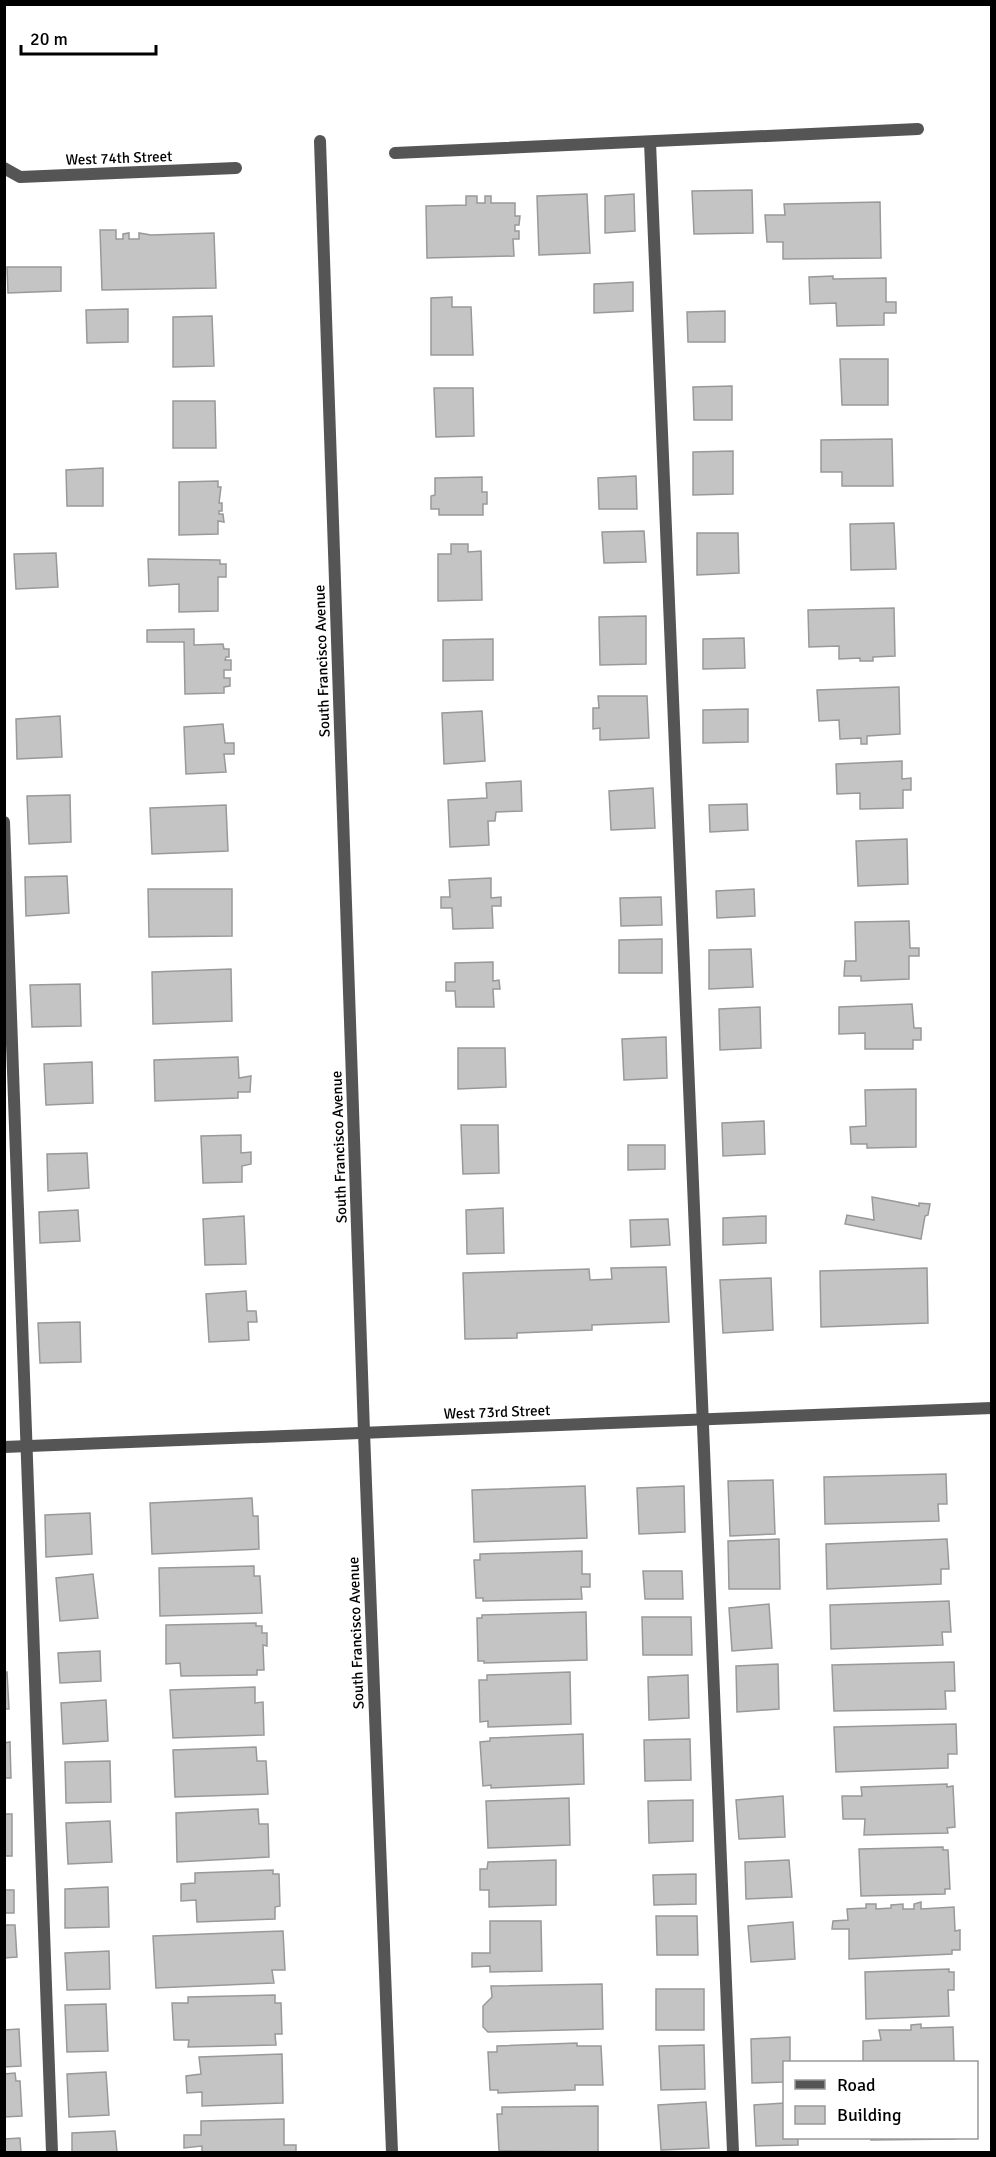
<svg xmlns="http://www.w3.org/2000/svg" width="996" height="2157" font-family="Signika,sans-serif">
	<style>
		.building { fill: #c4c4c4; stroke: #999; stroke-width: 1.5 }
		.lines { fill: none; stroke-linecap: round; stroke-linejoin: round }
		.service { stroke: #555; stroke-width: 12 }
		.minor { stroke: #555; stroke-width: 12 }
		.labels { text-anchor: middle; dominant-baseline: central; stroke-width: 5; stroke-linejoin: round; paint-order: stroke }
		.street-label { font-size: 15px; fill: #000; stroke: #fff }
	</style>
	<rect width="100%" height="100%" fill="#fff"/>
	<g class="building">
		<polygon points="752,190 753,233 694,234 692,191"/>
		<polygon points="587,194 590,253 539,255 537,196"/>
		<polygon points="634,194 635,231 605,233 605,196"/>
		<polygon points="466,196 477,196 477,203 485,203 485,196 491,196 491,203 515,203 515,216 520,216 519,225 515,225 515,231 519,231 519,239 513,239 514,256 427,258 426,206 466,205"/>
		<polygon points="880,202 881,258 783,259 783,242 767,242 765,215 785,215 784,204"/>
		<polygon points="100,230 116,230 116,239 123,239 123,234 129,233 129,239 139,239 139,233 151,235 214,233 216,288 102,290"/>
		<polygon points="7,267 61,267 61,291 8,293"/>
		<polygon points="833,276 833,279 886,278 886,302 896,302 896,313 884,313 884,325 837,326 836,303 810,304 809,277"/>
		<polygon points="633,282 633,311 594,313 594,284"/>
		<polygon points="452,297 452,307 471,307 473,355 431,355 431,298"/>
		<polygon points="128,309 128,342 87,343 86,310"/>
		<polygon points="725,311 725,342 688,342 687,312"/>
		<polygon points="212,316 214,366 173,367 173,317"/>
		<polygon points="840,359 888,359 888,405 842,405"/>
		<polygon points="732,386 732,420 694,420 693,387"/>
		<polygon points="434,388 473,388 474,436 436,437"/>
		<polygon points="173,401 215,401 216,448 173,448"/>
		<polygon points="892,439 893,486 842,486 842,472 821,472 821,440"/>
		<polygon points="733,451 733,494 693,495 693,452"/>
		<polygon points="103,468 103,506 67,506 66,470"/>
		<polygon points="636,476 637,509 599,509 598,478"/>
		<polygon points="482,477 482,492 487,492 487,504 483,504 483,515 439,515 439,509 431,509 431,496 435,495 435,478"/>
		<polygon points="218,481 218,487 221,487 219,503 222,503 222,511 219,511 219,514 223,514 224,522 218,521 218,534 179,535 179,482"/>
		<polygon points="894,523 896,569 851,570 850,524"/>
		<polygon points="644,531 646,562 604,563 602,532"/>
		<polygon points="697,533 738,533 739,573 697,575"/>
		<polygon points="451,544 468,544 468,552 481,551 482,600 438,601 438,554 451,554"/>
		<polygon points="56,553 58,587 16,589 14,554"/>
		<polygon points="148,559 220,560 220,564 226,564 226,577 218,577 218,611 179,612 179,584 149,586"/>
		<polygon points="894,608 895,656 873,657 873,661 860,661 860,658 839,659 839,646 809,647 808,610"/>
		<polygon points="646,616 646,664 600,665 599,617"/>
		<polygon points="194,629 194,645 223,644 224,649 229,649 229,657 226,657 225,660 231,660 231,670 224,670 224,678 230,678 230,686 224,687 224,693 185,694 184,642 147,642 147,630"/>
		<polygon points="744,638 745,668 703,669 703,639"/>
		<polygon points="493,639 493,680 443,681 443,640"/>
		<polygon points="899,687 900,734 867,736 867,744 861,744 861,738 840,739 839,720 819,721 817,690"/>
		<polygon points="598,696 647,696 649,738 600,740 600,728 593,729 593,708 599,708"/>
		<polygon points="748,709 748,742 703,743 703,710"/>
		<polygon points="482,711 485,761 444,764 442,713"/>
		<polygon points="60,716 62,757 17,759 16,719"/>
		<polygon points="223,724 225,743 234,743 234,754 224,754 226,772 186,774 184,727"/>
		<polygon points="902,761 902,779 911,778 911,790 903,790 903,808 860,809 860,793 837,794 836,764"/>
		<polygon points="521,781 522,811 496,812 495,821 488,821 489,845 450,847 448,800 487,798 486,783"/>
		<polygon points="653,788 655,828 611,830 609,791"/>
		<polygon points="70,795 71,842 29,844 27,796"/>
		<polygon points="747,804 748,830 710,832 709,805"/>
		<polygon points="226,805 228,851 152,854 150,808"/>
		<polygon points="907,839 908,884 858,886 856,841"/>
		<polygon points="67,876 69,913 26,916 25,877"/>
		<polygon points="491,878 491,898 501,897 501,906 492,906 493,928 453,929 452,908 441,908 441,897 450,897 449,880"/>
		<polygon points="148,889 232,889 232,936 149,937"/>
		<polygon points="754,889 755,916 717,918 716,891"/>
		<polygon points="661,897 662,925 621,926 620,898"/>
		<polygon points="909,921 910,948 919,948 919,956 909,956 909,979 861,981 861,976 844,976 845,961 856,961 855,922"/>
		<polygon points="662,939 662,973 619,973 619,940"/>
		<polygon points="751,949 753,987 709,989 709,950"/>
		<polygon points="493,962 493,981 499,980 500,989 493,989 494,1007 456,1007 455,991 446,991 446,982 455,982 455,963"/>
		<polygon points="231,969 232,1021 153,1024 152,972"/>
		<polygon points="80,984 81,1026 32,1027 30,985"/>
		<polygon points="912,1004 914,1028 921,1028 921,1040 913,1040 913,1049 865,1049 865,1033 839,1034 839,1007"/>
		<polygon points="760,1007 761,1048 720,1050 719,1009"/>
		<polygon points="666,1037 667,1078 624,1080 622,1039"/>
		<polygon points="458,1048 505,1048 506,1087 458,1089"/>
		<polygon points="238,1057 239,1078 251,1076 250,1092 238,1092 238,1098 155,1101 154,1060"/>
		<polygon points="92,1062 93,1103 46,1105 44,1064"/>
		<polygon points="916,1089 916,1147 867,1148 867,1144 851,1144 850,1127 866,1126 865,1090"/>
		<polygon points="764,1121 765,1154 723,1156 722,1123"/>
		<polygon points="461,1125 498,1125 499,1173 463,1174"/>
		<polygon points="241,1135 241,1153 251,1152 251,1164 242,1166 242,1182 203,1183 201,1136"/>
		<polygon points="628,1145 665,1145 665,1169 628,1170"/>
		<polygon points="87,1153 89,1188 48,1191 47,1154"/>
		<polygon points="872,1197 919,1206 919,1203 930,1204 928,1215 925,1216 921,1239 845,1224 847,1215 874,1220"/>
		<polygon points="503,1208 504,1253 467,1254 466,1210"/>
		<polygon points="78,1210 80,1241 40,1243 39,1212"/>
		<polygon points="244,1216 246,1264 205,1265 203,1219"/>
		<polygon points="766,1216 766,1243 723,1245 723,1218"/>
		<polygon points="668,1219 670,1245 631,1247 630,1220"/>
		<polygon points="666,1267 669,1322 592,1325 592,1330 517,1333 517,1338 465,1339 463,1273 589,1269 590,1280 612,1279 611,1268"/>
		<polygon points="927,1268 928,1323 821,1327 820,1271"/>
		<polygon points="771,1278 773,1330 723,1333 720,1280"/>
		<polygon points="246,1291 247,1311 256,1311 257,1322 248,1322 249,1340 209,1342 206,1294"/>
		<polygon points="80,1322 81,1362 40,1363 38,1323"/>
		<polygon points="946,1474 947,1504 938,1504 939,1521 825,1524 824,1477"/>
		<polygon points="773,1480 775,1534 730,1536 728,1481"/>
		<polygon points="585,1486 587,1538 474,1542 472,1490"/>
		<polygon points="684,1486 685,1532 639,1534 637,1488"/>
		<polygon points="252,1498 253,1516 258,1516 259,1549 152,1554 150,1503"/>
		<polygon points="90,1513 92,1554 46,1557 45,1515"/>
		<polygon points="779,1539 780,1589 729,1589 728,1541"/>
		<polygon points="947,1539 949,1569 941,1569 941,1584 827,1589 826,1544"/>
		<polygon points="582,1551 582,1574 590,1574 590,1587 581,1587 582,1599 483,1601 483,1598 476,1598 474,1560 480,1560 480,1554"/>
		<polygon points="254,1566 254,1576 260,1576 262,1613 160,1616 159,1568"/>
		<polygon points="643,1571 682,1571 683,1599 645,1599"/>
		<polygon points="93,1574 98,1618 60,1621 56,1578"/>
		<polygon points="949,1601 951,1632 942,1632 943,1645 831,1649 830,1605"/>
		<polygon points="769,1604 772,1648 732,1651 729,1608"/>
		<polygon points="586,1612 587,1660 484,1663 484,1661 478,1661 477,1618 482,1618 482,1615"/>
		<polygon points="642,1617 691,1617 692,1655 643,1655"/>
		<polygon points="256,1623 256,1626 262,1626 262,1633 267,1633 267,1646 263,1645 264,1670 257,1670 257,1675 181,1676 180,1663 166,1664 166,1625"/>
		<polygon points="100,1651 101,1681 60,1683 58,1653"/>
		<polygon points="954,1662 955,1691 945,1691 946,1709 834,1711 832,1665"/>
		<polygon points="778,1664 779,1709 737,1712 736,1666"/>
		<polygon points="4,1672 7,1672 9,1709 4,1709"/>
		<polygon points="570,1672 571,1724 488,1727 488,1721 480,1722 479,1680 487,1680 487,1675"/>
		<polygon points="688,1675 689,1718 649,1720 648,1677"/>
		<polygon points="255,1687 255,1703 263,1702 264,1735 173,1738 170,1690"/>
		<polygon points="106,1700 108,1741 63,1744 61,1703"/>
		<polygon points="956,1724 957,1754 948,1754 948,1768 836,1772 834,1727"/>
		<polygon points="583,1734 584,1784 491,1788 491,1785 483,1786 480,1742 490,1741 490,1738"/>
		<polygon points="690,1739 691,1780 645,1781 644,1740"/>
		<polygon points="10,1742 11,1778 4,1778 4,1743"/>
		<polygon points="256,1747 257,1761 266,1761 268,1794 175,1797 173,1750"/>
		<polygon points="110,1761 111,1802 66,1803 65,1762"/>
		<polygon points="947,1784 947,1787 953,1786 955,1827 947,1828 948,1833 864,1835 865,1819 843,1819 842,1796 862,1796 861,1787"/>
		<polygon points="783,1796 785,1837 739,1839 736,1800"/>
		<polygon points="569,1798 570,1845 488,1848 486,1801"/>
		<polygon points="693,1800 693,1841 649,1843 648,1801"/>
		<polygon points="258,1809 259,1824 268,1824 269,1857 177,1862 176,1813"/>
		<rect x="4" y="1814" width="8" height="42"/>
		<polygon points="110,1821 112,1862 68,1864 66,1823"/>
		<polygon points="943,1847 943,1850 948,1850 950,1889 945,1889 945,1894 861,1896 859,1849"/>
		<polygon points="556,1860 556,1905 489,1907 489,1890 480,1890 480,1869 487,1869 488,1862"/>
		<polygon points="789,1860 792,1897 746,1899 745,1862"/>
		<polygon points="273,1870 273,1874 279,1874 280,1906 275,1907 275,1919 197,1922 196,1900 181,1901 181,1884 195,1883 195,1873"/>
		<polygon points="696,1874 696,1904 654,1905 653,1875"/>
		<polygon points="108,1887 109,1927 65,1928 65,1889"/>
		<rect x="4" y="1890" width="10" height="23"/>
		<polygon points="921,1902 921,1909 954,1907 955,1931 960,1930 960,1950 952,1950 952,1954 849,1959 849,1929 832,1929 833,1921 848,1920 847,1909 866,1908 866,1904 876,1904 876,1909 891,1908 891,1905 903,1904 903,1909 914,1909 914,1904"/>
		<polygon points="656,1916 697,1916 698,1955 657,1955"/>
		<polygon points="490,1921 541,1921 542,1971 490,1972 490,1966 472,1967 472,1953 490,1953"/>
		<polygon points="793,1922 795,1959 751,1962 748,1926"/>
		<polygon points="4,1925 15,1925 17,1957 4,1958"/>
		<polygon points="283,1931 285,1970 272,1970 274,1983 156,1988 153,1936"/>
		<polygon points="109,1951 110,1989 67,1990 65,1953"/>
		<polygon points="949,1969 949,1972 954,1972 954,1990 948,1990 949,2016 866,2019 865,1972"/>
		<polygon points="602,1984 603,2029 488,2032 483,2027 483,2006 492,1997 491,1986"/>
		<rect x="656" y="1989" width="48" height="41"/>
		<polygon points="275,1995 275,2003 281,2003 282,2034 275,2034 276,2045 188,2047 189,2040 174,2040 172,2003 188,2003 188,1997"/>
		<polygon points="106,2004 108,2051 67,2052 65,2005"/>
		<polygon points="921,2024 921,2028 953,2027 954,2062 863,2062 863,2041 881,2040 879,2030 911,2030 911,2025"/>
		<polygon points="19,2029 21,2066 4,2067 4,2030"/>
		<polygon points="790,2037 790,2062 784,2062 784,2082 752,2083 751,2039"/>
		<polygon points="577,2043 577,2046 601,2046 603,2085 575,2085 575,2090 498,2093 498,2090 490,2090 488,2052 497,2052 497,2046"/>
		<polygon points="704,2045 705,2089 661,2090 659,2046"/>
		<polygon points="282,2054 283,2103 202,2106 202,2092 187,2093 186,2076 201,2074 199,2057"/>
		<polygon points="106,2072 109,2115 69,2117 67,2074"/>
		<polygon points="15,2073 16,2081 20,2081 22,2116 4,2117 4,2074"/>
		<polygon points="706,2102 709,2148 661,2150 658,2105"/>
		<polygon points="784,2103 784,2138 798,2138 798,2145 756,2146 754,2105"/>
		<polygon points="598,2106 598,2152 499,2151 497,2114 502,2114 502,2107"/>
		<polygon points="284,2119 284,2145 296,2145 296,2152 202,2152 202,2146 184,2148 184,2135 201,2135 201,2121"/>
		<polygon points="115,2131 117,2152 72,2152 72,2133"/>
		<polygon points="20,2138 21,2152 4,2152 4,2139"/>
		<polygon points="871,2138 955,2138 955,2139 871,2140"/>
	</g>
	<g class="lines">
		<g class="service">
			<polyline points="650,142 733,2152"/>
			<polyline points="395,153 918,129"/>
			<polyline points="4,822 52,2152"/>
		</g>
		<g class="minor">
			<polyline points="320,141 364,1432 392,2152"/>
			<polyline points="4,168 20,177 236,168"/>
			<polyline points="4,1447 992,1408"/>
		</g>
	</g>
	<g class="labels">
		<g class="street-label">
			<text transform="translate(119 158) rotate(-2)">West 74th Street</text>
			<text transform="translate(322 661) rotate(-92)">South Francisco Avenue</text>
			<text transform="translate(339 1147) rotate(-92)">South Francisco Avenue</text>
			<text transform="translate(497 1412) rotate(-2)">West 73rd Street</text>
			<text transform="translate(356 1633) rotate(-92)">South Francisco Avenue</text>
		</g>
	</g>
	<rect width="996" height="2157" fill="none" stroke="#000000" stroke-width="12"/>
	<rect x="783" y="2061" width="195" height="78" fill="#ffffff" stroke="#999999" stroke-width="1.5"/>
	<rect x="795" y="2080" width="30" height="9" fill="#555555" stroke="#999999" stroke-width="1.5"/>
	<text x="837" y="2091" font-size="18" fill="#000000">Road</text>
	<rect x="795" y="2106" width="30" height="18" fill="#c4c4c4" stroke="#999999" stroke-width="1.5"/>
	<text x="837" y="2121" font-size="18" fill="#000000">Building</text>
	<path d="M21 45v9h135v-9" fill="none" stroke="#000000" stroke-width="3"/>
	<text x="30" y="45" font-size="18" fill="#000000" stroke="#ffffff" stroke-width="4.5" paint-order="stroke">20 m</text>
</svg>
